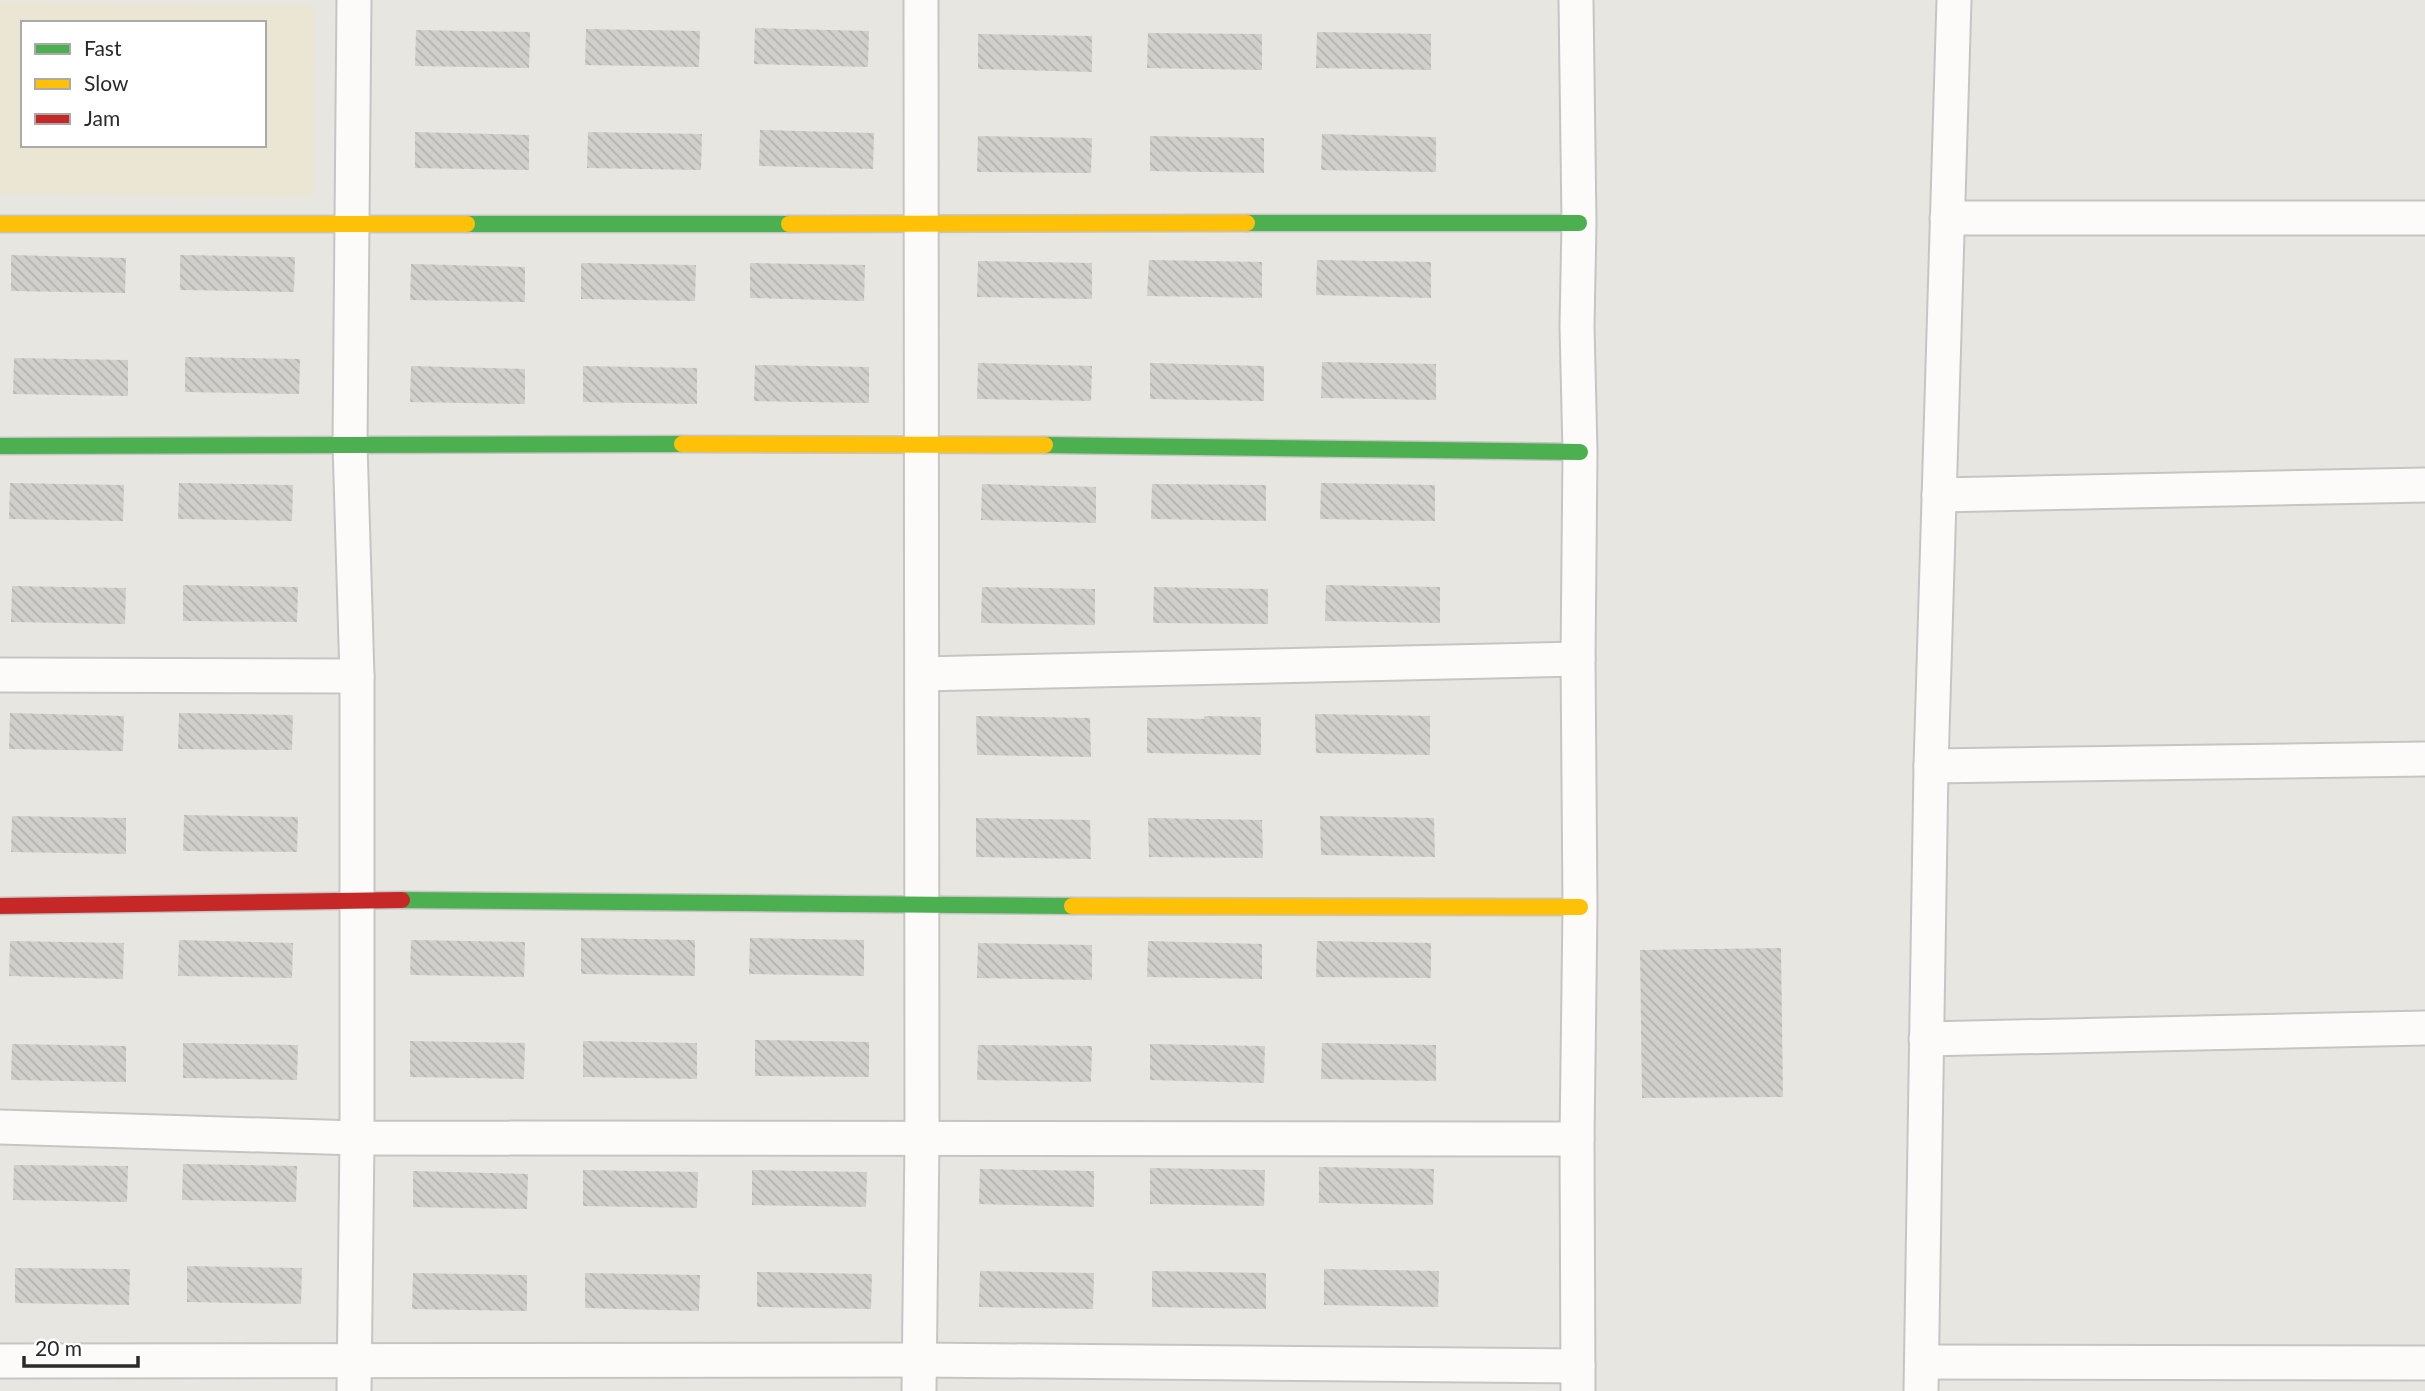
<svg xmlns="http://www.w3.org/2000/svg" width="2425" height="1391" font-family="Lato,sans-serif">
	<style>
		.education { fill: #ebe6d4; fill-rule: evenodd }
		.building { fill: url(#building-back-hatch) }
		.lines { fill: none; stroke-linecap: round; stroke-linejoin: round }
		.street-casing { stroke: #c6c5c5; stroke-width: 37 }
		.fast-casing { stroke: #c6c5c5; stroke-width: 19 }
		.slow-casing { stroke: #c6c5c5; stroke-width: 19 }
		.jam-casing { stroke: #c6c5c5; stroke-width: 19 }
		.street { stroke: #fcfbfa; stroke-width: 33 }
		.fast { stroke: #4caf50; stroke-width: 16 }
		.slow { stroke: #ffc107; stroke-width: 16 }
		.jam { stroke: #c62828; stroke-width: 16 }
	</style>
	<defs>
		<pattern id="building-back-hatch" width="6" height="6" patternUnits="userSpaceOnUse" patternTransform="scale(1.75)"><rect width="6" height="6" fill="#d1cfcb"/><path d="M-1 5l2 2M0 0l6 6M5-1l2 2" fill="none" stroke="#b4b2ae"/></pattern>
	</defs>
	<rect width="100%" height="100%" fill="#e8e6e0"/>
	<path class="education" d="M0,2L314,5L313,197L0,194ZM23,23H264V145H23Z"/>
	<g class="building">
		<polygon points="755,28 869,31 868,67 754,64"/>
		<polygon points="586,29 700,31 699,67 585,65"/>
		<polygon points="416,30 530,32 529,68 415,66"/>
		<polygon points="1317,32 1431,34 1431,70 1316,68"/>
		<polygon points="1148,33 1262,34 1262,70 1147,68"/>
		<polygon points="978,34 1092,36 1092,72 978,69"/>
		<polygon points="760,130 874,133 873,169 759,166"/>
		<polygon points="415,132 529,135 529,170 415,168"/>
		<polygon points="588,132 702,134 701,170 587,168"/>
		<polygon points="1322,134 1436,137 1436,172 1321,170"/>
		<polygon points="978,136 1092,138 1091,173 977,172"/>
		<polygon points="1150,136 1264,138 1264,173 1150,171"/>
		<polygon points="11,255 126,258 125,293 11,291"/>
		<polygon points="180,255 295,257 294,292 180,290"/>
		<polygon points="1149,260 1262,262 1262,298 1147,296"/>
		<polygon points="1317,260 1431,262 1431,298 1316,295"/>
		<polygon points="978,261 1092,263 1092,299 977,297"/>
		<polygon points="581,263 696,265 695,301 581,299"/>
		<polygon points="750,263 865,265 864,301 750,298"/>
		<polygon points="411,264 525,267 525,302 410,300"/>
		<polygon points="185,357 300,359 299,394 185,392"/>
		<polygon points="14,358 128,360 128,396 13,394"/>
		<polygon points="1322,362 1436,364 1436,400 1321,398"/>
		<polygon points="978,363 1092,366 1091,401 977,399"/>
		<polygon points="1150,363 1264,366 1264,401 1150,399"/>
		<polygon points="755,365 869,367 869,403 754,401"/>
		<polygon points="411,366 525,369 525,404 410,402"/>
		<polygon points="583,366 697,368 697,404 583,402"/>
		<polygon points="10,483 124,485 123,521 9,519"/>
		<polygon points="179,483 293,485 292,521 178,519"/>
		<polygon points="1321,483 1435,485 1435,521 1320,519"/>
		<polygon points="982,484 1096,487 1096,523 981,520"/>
		<polygon points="1152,484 1266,485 1266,521 1151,519"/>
		<polygon points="183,585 298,587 297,622 183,621"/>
		<polygon points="1326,585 1440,587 1440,623 1325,621"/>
		<polygon points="12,586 126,588 125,624 11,622"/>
		<polygon points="982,587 1095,589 1095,625 981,623"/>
		<polygon points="1154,587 1268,589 1268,624 1153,623"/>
		<polygon points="10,713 124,716 123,751 9,749"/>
		<polygon points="179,713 293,715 292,750 178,749"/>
		<polygon points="1315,714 1430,716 1430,755 1316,753"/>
		<polygon points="976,716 1090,718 1091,757 977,755"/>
		<polygon points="1204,716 1261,717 1261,755 1147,753 1147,718 1204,719"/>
		<polygon points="184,815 298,817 297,852 183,851"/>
		<polygon points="12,816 126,818 126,854 11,852"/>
		<polygon points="1320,816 1434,818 1435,857 1321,855"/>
		<polygon points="976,818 1090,820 1091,859 976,857"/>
		<polygon points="1148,818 1262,820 1263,858 1149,857"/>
		<polygon points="581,938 695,940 695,976 581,974"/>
		<polygon points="750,938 864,940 864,976 749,974"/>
		<polygon points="179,940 293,943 292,978 178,976"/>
		<polygon points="411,940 525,942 524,977 410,975"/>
		<polygon points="10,941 124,943 123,979 9,976"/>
		<polygon points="1148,941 1262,944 1262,979 1147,977"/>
		<polygon points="1317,941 1431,943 1431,978 1316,977"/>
		<polygon points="978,943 1092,945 1092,980 977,978"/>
		<polygon points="1781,948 1783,1097 1642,1098 1640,950"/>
		<polygon points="755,1040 869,1042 869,1077 755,1076"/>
		<polygon points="410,1041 525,1043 524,1079 410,1077"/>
		<polygon points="583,1041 697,1043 697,1079 583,1077"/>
		<polygon points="183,1043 298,1045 297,1080 183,1078"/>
		<polygon points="1322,1043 1436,1045 1436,1081 1321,1079"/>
		<polygon points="12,1044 126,1046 126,1082 11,1080"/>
		<polygon points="1150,1044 1265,1046 1264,1083 1150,1080"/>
		<polygon points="978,1045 1092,1046 1091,1082 977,1080"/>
		<polygon points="183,1164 297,1166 296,1202 182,1200"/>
		<polygon points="14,1165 128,1166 127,1202 13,1200"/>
		<polygon points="1319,1167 1434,1169 1433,1205 1319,1203"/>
		<polygon points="1150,1168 1265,1170 1264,1206 1150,1204"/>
		<polygon points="980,1169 1094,1171 1094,1207 979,1204"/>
		<polygon points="583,1170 698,1172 697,1208 583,1206"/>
		<polygon points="752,1170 867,1172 866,1207 752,1205"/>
		<polygon points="413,1171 528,1174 527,1209 413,1207"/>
		<polygon points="187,1266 302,1268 301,1304 187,1302"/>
		<polygon points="15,1268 130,1269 129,1305 15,1303"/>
		<polygon points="1324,1269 1439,1271 1438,1307 1324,1305"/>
		<polygon points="980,1271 1094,1273 1093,1309 979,1307"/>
		<polygon points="1152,1271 1266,1273 1266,1309 1152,1307"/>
		<polygon points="757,1272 872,1274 871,1309 757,1307"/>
		<polygon points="413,1273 527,1275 527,1311 412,1309"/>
		<polygon points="585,1273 700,1275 699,1311 585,1308"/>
	</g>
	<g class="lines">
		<g class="street-casing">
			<g id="street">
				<polyline points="1576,0 1579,223 1577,326 1580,452 1578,659 1580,907 1577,1139 1578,1391"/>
				<polyline points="1947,218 2425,218"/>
				<polyline points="1939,495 2425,485"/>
				<polyline points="922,674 1578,659"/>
				<polyline points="0,675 357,676"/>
				<polyline points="1931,766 2425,759"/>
				<polyline points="1926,1039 2425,1028"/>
				<polyline points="0,1127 357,1138 1577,1139"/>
				<polyline points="0,1361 921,1360 1578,1366"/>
				<polyline points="1922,1362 2425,1363"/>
				<polyline points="354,1391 357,1138 357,676 350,444 354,0"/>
				<polyline points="919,1391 922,1138 921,0"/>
				<polyline points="1921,1391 1931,766 1954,0"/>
			</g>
		</g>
		<g class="fast-casing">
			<g id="fast">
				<polyline points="1247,223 1579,223"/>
				<polyline points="467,224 789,224"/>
				<polyline points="1045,445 1580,452"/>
				<polyline points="0,446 682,444"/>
				<polyline points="402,900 1072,906"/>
			</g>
		</g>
		<g class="slow-casing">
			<g id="slow">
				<polyline points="0,224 467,224"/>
				<polyline points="789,224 1247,223"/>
				<polyline points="682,444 1045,445"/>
				<polyline points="1072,906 1580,907"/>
			</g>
		</g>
		<g class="jam-casing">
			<polyline id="jam" points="0,906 402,900"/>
		</g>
		<use href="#street" class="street"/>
		<use href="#fast" class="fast"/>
		<use href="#slow" class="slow"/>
		<use href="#jam" class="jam"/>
	</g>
	<rect x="21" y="21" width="245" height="126" fill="#ffffff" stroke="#aaaaaa" stroke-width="2"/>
	<rect x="35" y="44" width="35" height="10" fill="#4caf50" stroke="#aaaaaa" stroke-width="2"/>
	<text x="84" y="56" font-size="21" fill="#2a2a2a">Fast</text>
	<rect x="35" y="79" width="35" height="10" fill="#ffc107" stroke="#aaaaaa" stroke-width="2"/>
	<text x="84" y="91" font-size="21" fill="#2a2a2a">Slow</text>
	<rect x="35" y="114" width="35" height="10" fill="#c62828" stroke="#aaaaaa" stroke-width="2"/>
	<text x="84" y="126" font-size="21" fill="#2a2a2a">Jam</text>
	<path d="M24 1356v10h114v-10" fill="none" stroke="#2a2a2a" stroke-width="3.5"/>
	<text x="35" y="1356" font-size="21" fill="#2a2a2a" stroke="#ffffff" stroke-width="5" paint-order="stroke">20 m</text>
</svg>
